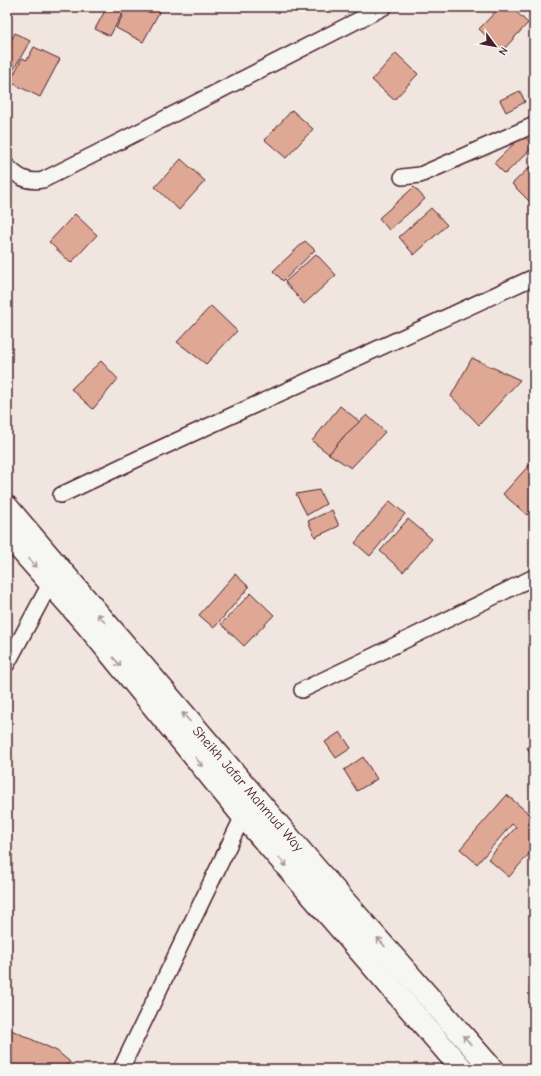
<svg xmlns="http://www.w3.org/2000/svg" width="541" height="1076" font-family="'Comic Neue',sans-serif">
	<style>
		.building { fill: #dfa895; stroke: #4a1f2b }
		.lines { fill: none; stroke-linecap: round; stroke-linejoin: round }
		.street-casing { stroke: #4a1f2b; stroke-width: 18 }
		.primary-casing { stroke: #4a1f2b; stroke-width: 25 }
		.street { stroke: #f6f6f2; stroke-width: 15 }
		.primary { stroke: #f6f6f2; stroke-width: 22 }
		.oneway { stroke: #a99598 }
		.labels { text-anchor: middle; dominant-baseline: central; stroke-width: 3.5; stroke-linejoin: round; paint-order: stroke }
		.street-label { font-size: 14px; fill: #4a1f2b; stroke: #f6f6f2 }
	</style>
	<rect width="100%" height="100%" fill="#f1e6df"/>
	<filter id="ink" filterUnits="userSpaceOnUse"><feTurbulence type="fractalNoise" baseFrequency=".025" numOctaves="2"/><feDisplacementMap in="SourceGraphic" scale="8" xChannelSelector="R" yChannelSelector="G"/><feConvolveMatrix kernelMatrix="1 2 1 2 8 2 1 2 1" color-interpolation-filters="sRGB"/></filter>
	<g filter="url(#ink)">
		<g class="building">
			<polygon points="107,7 162,7 143,42 116,28 123,15 122,14 110,36 95,29"/>
			<polygon points="500,7 511,7 528,23 502,51 479,29"/>
			<polygon points="15,33 30,41 7,81 7,48"/>
			<polygon points="34,47 60,59 40,97 10,82 22,58 27,60"/>
			<polygon points="396,53 418,74 394,100 372,80"/>
			<polygon points="520,91 525,102 506,112 500,100"/>
			<polygon points="292,110 313,129 286,158 265,140"/>
			<polygon points="523,135 534,146 505,174 494,163"/>
			<polygon points="181,159 205,181 179,210 155,187"/>
			<polygon points="534,163 534,196 529,201 512,184"/>
			<polygon points="414,187 425,199 389,230 379,218"/>
			<polygon points="431,208 447,225 414,255 399,237"/>
			<polygon points="75,214 97,235 71,263 49,242"/>
			<polygon points="305,241 315,250 283,281 273,271"/>
			<polygon points="316,254 336,275 304,304 285,282"/>
			<polygon points="211,306 237,331 206,364 177,342"/>
			<polygon points="472,358 520,380 479,425 451,396"/>
			<polygon points="101,361 118,379 93,409 71,389"/>
			<polygon points="340,406 364,425 353,440 346,434 329,454 312,441"/>
			<polygon points="367,415 385,432 351,468 329,454 346,434"/>
			<polygon points="531,463 534,466 534,507 527,515 503,494"/>
			<polygon points="319,490 326,504 307,515 296,494"/>
			<polygon points="390,501 405,514 370,556 355,543"/>
			<polygon points="332,510 339,526 315,537 308,521"/>
			<polygon points="408,519 432,539 403,572 380,551"/>
			<polygon points="235,574 249,587 214,628 199,615"/>
			<polygon points="251,593 274,615 244,646 221,624"/>
			<polygon points="340,732 351,748 336,758 325,742"/>
			<polygon points="534,743 534,762 527,747"/>
			<polygon points="363,757 377,779 357,791 344,770"/>
			<polygon points="507,795 534,818 534,848 509,877 488,859 516,827 512,824 477,864 460,849"/>
			<polygon points="7,1028 57,1051 70,1062 65,1069 7,1069"/>
		</g>
		<g class="lines">
			<g class="street-casing">
				<g id="street">
					<path d="M7,166C18,177 27,183 43,180L95,154L384,7"/>
					<polyline points="402,177 420,175 534,125"/>
					<polyline points="61,495 150,453 534,277"/>
					<polyline points="7,664 51,582"/>
					<polyline points="302,690 371,657 534,577"/>
					<polyline points="121,1069 243,816"/>
				</g>
			</g>
			<g class="primary-casing">
				<g id="primary">
					<polyline points="7,507 316,869 492,1069"/>
					<polyline points="7,534 88,626 243,816 462,1069"/>
				</g>
			</g>
			<use href="#street" class="street"/>
			<use href="#primary" class="primary"/>
		</g>
		<defs><path id="oneway-shaft" d="M-6 0H5M1.5-3L5.5 0L1.5 3" fill="none" stroke-width="1.6" stroke-linecap="round" stroke-linejoin="round"/></defs>
		<g class="oneway">
			<use href="#oneway-shaft" transform="translate(33 563) rotate(48)"/>
			<use href="#oneway-shaft" transform="translate(101 618) rotate(-130)"/>
			<use href="#oneway-shaft" transform="translate(117 662) rotate(51)"/>
			<use href="#oneway-shaft" transform="translate(186 717) rotate(-131)"/>
			<use href="#oneway-shaft" transform="translate(199 762) rotate(51)"/>
			<use href="#oneway-shaft" transform="translate(283 862) rotate(49)"/>
			<use href="#oneway-shaft" transform="translate(381 942) rotate(-131)"/>
			<use href="#oneway-shaft" transform="translate(467 1040) rotate(-131)"/>
		</g>
	</g>
	<g class="labels">
		<g class="street-label">
			<text transform="translate(248 789) rotate(49)">Sheikh Jafar Mahmud Way</text>
		</g>
	</g>
	<rect width="541" height="1076" fill="none" stroke="#f6f6f2" stroke-width="24"/>
	<rect x="12" y="12" width="517" height="1052" fill="none" stroke="#4a1f2b" stroke-width="1.5" filter="url(#ink)"/>
	<g transform="translate(495 46) rotate(122)" stroke="#f6f6f2" stroke-width="3" paint-order="stroke">
	<path d="M0-3L7 15L0 10L-7 15Z" fill="#4a1f2b"/>
	<text y="-6" font-size="11" font-weight="bold" text-anchor="middle" fill="#4a1f2b">N</text>
	</g>
</svg>
